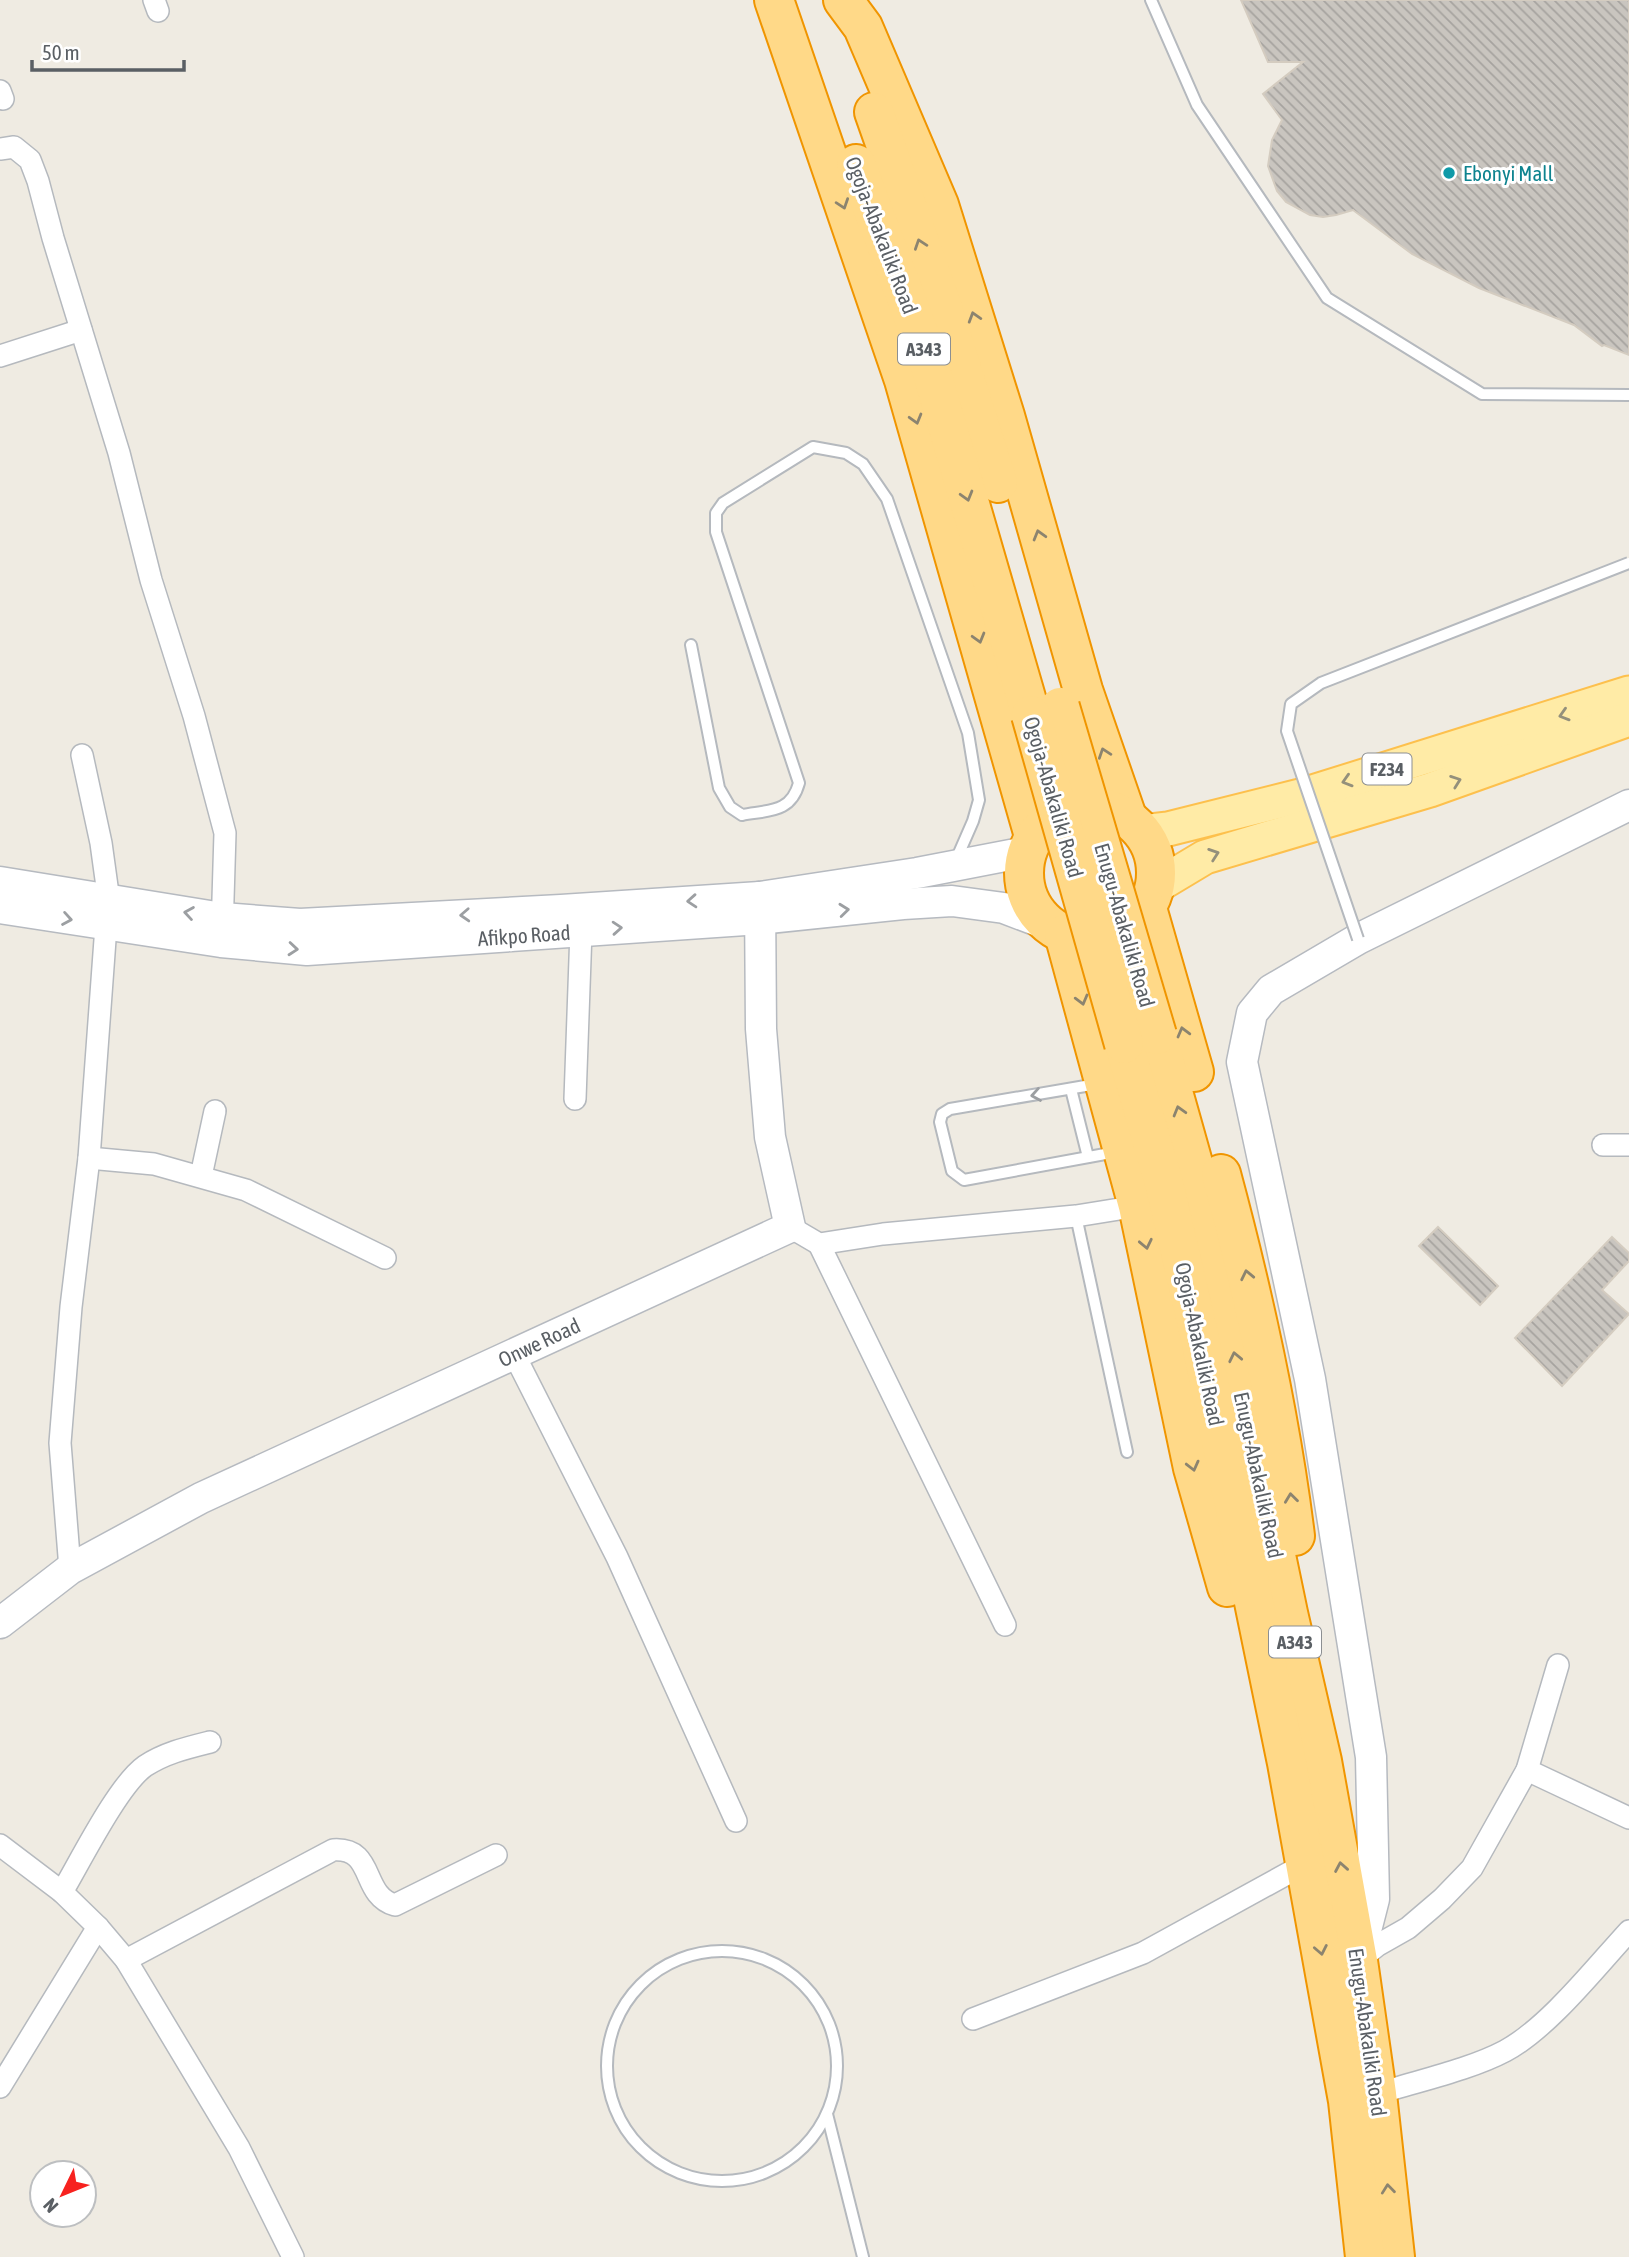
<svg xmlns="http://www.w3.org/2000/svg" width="1629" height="2257" font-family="'Asap Condensed',sans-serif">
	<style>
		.building { fill: url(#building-back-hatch); stroke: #d4ccc0; stroke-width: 2 }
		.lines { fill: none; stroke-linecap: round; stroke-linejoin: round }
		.lane-casing { stroke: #b5b9be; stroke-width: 14 }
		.street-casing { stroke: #b5b9be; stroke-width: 24 }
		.secondary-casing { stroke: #b6bac0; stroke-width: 33 }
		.primary-casing { stroke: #fdc04d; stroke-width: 37 }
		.highway-casing { stroke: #f09500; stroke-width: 42 }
		.lane { stroke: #fff; stroke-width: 10 }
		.street { stroke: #fff; stroke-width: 21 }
		.secondary { stroke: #fff; stroke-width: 30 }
		.primary { stroke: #ffeba6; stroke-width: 33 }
		.highway { stroke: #ffd988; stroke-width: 38 }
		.lane-bridge-casing { stroke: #b5b9be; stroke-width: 14; stroke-linecap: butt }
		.highway-bridge-casing { stroke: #f09500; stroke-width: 42; stroke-linecap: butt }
		.lane-bridge { stroke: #fff; stroke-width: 10 }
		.highway-bridge { stroke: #ffd988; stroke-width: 38 }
		.oneway { stroke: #8c846f }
		.oneway2 { stroke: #94907b }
		.oneway3 { stroke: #9c9fa2 }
		.culture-dot { fill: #0f9aa8; stroke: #fff; stroke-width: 2.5 }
		.labels { text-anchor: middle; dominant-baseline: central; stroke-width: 6; stroke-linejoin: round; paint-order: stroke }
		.shield { fill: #fff; stroke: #8c8f92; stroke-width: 2 }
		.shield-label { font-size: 19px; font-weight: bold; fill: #5a5f64 }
		.culture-label { font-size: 21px; fill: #0d838f; stroke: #fff; text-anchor: start }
		.street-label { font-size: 21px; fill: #5a5f64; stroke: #fff }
	</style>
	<defs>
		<pattern id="building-back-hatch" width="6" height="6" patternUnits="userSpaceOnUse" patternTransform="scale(1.75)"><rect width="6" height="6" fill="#c9c5bf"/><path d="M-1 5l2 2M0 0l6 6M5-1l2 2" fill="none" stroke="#a6a39f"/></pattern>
	</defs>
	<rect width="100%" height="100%" fill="#efebe2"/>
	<g class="building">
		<polygon points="1241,0 1629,0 1629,355 1604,345 1602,346 1574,325 1479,288 1412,254 1353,210 1336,215 1323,217 1310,215 1286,202 1277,191 1268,166 1272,140 1282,120 1263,94 1303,62 1268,62"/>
		<polygon points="1438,1227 1498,1286 1480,1305 1419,1246"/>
		<polygon points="1612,1237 1629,1253 1629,1261 1602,1290 1629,1314 1562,1386 1515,1338"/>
	</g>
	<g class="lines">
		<g class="lane-casing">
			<g id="lane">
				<polyline points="1151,0 1197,105 1327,298 1482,394 1629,395"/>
				<path d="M691,645L719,788L730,807L742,815C769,810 791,813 799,783L716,532V513L723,503L813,447L846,453L863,464L887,499L968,733L979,800L973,821L956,860"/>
				<polyline points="1097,1084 950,1109 942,1114 940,1122 952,1171 964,1180 1116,1152"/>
				<polyline points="1071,1089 1088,1157"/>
				<polyline points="1076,1216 1127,1452"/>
				<circle cx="722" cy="2066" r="115"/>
				<polyline points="827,2114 863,2257"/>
			</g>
		</g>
		<g class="street-casing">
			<g id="street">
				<polyline points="154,0 158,11"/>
				<polyline points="0,91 3,99"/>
				<polyline points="0,149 14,147 30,160 38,181 53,238 119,453 151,580 194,716 225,833 222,932"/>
				<polyline points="0,356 81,330"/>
				<polyline points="82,755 101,843 109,901"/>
				<polyline points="575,1099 581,931"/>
				<polyline points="1603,1145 1629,1145"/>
				<polyline points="89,1158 154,1164 246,1190 385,1258"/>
				<polyline points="201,1176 215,1111"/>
				<polyline points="790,1227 819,1244 883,1234 1076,1216 1138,1206"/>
				<polyline points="819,1244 1005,1625"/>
				<polyline points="514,1354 617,1557 736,1821"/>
				<polyline points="70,1569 60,1443 71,1307 89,1158 106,926"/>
				<polyline points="1527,1770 1629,1818"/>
				<polyline points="0,1845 62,1892 98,1927 126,1960 239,2148 293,2257"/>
				<path d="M62,1892C80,1862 118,1785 145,1766C165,1753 186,1748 210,1742"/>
				<path d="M126,1960L333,1850C376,1847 360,1895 395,1905L496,1855"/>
				<polyline points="1358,1961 1378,1945 1408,1928 1442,1899 1472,1868 1527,1770 1558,1665"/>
				<polyline points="973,2019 1143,1953 1305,1864"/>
				<polyline points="0,2087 98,1927"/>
				<path d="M1377,2094C1417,2081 1469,2070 1505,2051C1548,2028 1595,1968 1629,1931"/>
			</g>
		</g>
		<g class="secondary-casing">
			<g id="secondary">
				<polyline points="0,882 222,918 300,924 561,910 760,897 917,873 1026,852"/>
				<polyline points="0,908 221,942 307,950 760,919 903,904 952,901 1004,908 1046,924"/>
				<polyline points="0,1623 70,1569 201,1498 790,1227 770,1137 761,1029 760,897"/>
				<polyline points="1360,1954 1374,1899 1371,1757 1310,1379 1242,1062 1252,1013 1271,990 1358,939 1629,805"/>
			</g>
		</g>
		<g class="primary-casing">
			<g id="primary">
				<polyline points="1142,832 1168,829 1300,796 1629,693"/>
				<polyline points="1155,887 1205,857 1430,790 1629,719"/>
			</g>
		</g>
		<g class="highway-casing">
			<g id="highway">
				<polyline points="774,0 904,380 1034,836"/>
				<polyline points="843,0 863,27 939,205 1005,416 1083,690 1127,817"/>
				<polyline points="874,112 941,302 998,483"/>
				<polyline points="856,164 925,349 1031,715"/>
				<circle cx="1090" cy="873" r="66"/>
				<polyline points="1147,908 1194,1072"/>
				<polyline points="1064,934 1138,1206 1193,1468 1227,1587"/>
				<polyline points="1157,1035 1198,1181 1288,1613 1322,1761 1358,1961 1377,2094 1395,2257"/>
				<polyline points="1124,1044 1165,1187 1199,1334 1287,1763 1348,2101 1365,2257"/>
				<path d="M1221,1174C1253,1293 1280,1414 1295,1536"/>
			</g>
		</g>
		<use href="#lane" class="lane"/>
		<use href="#street" class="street"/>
		<use href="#secondary" class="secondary"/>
		<use href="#primary" class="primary"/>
		<use href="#highway" class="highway"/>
		<g class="lane-bridge-casing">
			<polyline id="lane-bridge" points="1358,939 1287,731 1291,704 1321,683 1629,563"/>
		</g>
		<g class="highway-bridge-casing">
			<g id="highway-bridge">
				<polyline points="1060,707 1157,1035"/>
				<polyline points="1031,715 1124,1044"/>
			</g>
		</g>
		<use href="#lane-bridge" class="lane-bridge"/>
		<use href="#highway-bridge" class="highway-bridge"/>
	</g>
	<defs><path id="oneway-chevron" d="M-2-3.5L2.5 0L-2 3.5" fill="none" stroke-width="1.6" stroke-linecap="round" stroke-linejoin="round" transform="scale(1.75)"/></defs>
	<g class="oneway">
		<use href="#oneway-chevron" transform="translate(843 204) rotate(71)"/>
		<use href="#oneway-chevron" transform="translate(920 244) rotate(-109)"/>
		<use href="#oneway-chevron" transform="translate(974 317) rotate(-107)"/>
		<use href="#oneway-chevron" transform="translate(916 419) rotate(74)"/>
		<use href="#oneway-chevron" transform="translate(967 496) rotate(74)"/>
		<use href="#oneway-chevron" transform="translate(1039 535) rotate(-106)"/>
		<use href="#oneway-chevron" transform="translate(979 638) rotate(74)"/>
		<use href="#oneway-chevron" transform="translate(1104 753) rotate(-109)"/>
		<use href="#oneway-chevron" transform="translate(1082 1000) rotate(75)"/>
		<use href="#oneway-chevron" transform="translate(1183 1032) rotate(-105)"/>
		<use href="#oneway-chevron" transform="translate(1179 1111) rotate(-106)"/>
		<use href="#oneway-chevron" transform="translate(1146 1244) rotate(78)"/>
		<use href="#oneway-chevron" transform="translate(1247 1275) rotate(-102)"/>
		<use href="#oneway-chevron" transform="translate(1235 1357) rotate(-102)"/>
		<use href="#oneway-chevron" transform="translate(1193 1466) rotate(76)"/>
		<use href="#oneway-chevron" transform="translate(1291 1498) rotate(-97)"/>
		<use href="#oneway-chevron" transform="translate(1341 1867) rotate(-100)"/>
		<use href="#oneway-chevron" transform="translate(1321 1950) rotate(79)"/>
		<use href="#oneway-chevron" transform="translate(1388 2189) rotate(-96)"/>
	</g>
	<g class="oneway2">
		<use href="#oneway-chevron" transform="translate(1564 715) rotate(163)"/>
		<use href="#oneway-chevron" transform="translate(1347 781) rotate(163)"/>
		<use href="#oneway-chevron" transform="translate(1456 781) rotate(-20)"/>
		<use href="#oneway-chevron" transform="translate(1214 854) rotate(-19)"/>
	</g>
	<g class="oneway3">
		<use href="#oneway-chevron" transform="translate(692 901) rotate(176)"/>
		<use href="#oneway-chevron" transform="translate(844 910) rotate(-6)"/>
		<use href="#oneway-chevron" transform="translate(189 913) rotate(-171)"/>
		<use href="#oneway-chevron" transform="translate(465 915) rotate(177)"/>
		<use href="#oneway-chevron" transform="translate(67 919) rotate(10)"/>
		<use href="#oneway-chevron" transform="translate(617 928) rotate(-4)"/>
		<use href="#oneway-chevron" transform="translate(293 949) rotate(5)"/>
		<use href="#oneway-chevron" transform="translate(1036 1095) rotate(170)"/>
	</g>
	<circle class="culture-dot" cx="1449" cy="173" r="7"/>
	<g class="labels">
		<g class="shield">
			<rect x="898" y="333.5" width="52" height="31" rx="5"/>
			<rect x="1362.5" y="753.5" width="49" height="31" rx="5"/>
			<rect x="1269" y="1626.5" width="52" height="31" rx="5"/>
		</g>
		<g class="shield-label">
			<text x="924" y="349">A343</text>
			<text x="1387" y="769">F234</text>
			<text x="1295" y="1642">A343</text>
		</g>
		<g class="culture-label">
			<text x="1463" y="173">Ebonyi Mall</text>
		</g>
		<g class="street-label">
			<text transform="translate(882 235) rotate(69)">Ogoja-Abakaliki Road</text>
			<text transform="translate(1054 797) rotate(74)">Ogoja-Abakaliki Road</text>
			<text transform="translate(1125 925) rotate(74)">Enugu-Abakaliki Road</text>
			<text transform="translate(524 935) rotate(-4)">Afikpo Road</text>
			<text transform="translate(539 1342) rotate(-25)">Onwe Road</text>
			<text transform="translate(1200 1344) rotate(78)">Ogoja-Abakaliki Road</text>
			<text transform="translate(1259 1475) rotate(78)">Enugu-Abakaliki Road</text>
			<text transform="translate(1368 2032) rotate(82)">Enugu-Abakaliki Road</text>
		</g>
	</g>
	<g transform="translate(63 2194) rotate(227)"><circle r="33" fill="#ffffff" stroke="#bdbfc1" stroke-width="2"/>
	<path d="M0-5L12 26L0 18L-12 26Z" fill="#f7221f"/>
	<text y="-10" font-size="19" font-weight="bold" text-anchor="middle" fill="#5a5f64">N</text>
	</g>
	<path d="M32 60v10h152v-10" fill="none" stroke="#5a5f64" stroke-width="3.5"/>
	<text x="42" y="60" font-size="21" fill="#5a5f64" stroke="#ffffff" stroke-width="5" paint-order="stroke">50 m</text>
</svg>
